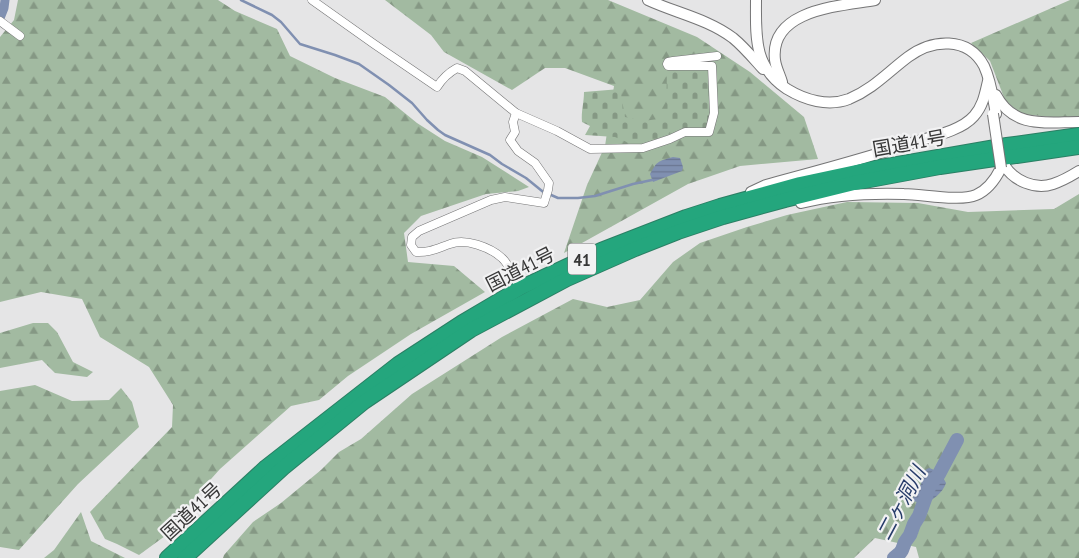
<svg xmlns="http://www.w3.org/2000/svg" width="1079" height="558" font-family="'PT Sans Narrow','Noto Sans JP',sans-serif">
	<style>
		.forest { fill: url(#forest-firs) }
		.cemetery { fill: url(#cemetery-stones) }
		.water { fill: url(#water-rules) }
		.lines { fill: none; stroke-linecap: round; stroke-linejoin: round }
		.stream { stroke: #8090b1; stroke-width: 2.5 }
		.canal { stroke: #8090b1; stroke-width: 9 }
		.river { stroke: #8090b1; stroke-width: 14 }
		.street-casing { stroke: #757576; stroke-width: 9 }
		.secondary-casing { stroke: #757576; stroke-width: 12 }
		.highway-casing { stroke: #2b7f64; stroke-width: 16 }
		.street { stroke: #fff; stroke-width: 8 }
		.secondary { stroke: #fff; stroke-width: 10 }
		.highway { stroke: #24a67d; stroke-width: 14 }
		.secondary-bridge-casing { stroke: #757576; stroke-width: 12; stroke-linecap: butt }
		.secondary-bridge { stroke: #fff; stroke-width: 10 }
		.labels { text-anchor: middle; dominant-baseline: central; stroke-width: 4.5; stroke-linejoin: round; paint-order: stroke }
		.shield { fill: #f2f2f3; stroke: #6f6f6f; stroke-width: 1 }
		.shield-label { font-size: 18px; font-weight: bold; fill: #373737 }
		.street-label { font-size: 19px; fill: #373737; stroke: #f2f2f3 }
		.water-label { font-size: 20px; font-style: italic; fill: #273c6a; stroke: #f2f2f3 }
	</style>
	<defs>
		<pattern id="forest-firs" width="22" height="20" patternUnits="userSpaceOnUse" patternTransform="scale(1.25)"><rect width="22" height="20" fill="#a2baa1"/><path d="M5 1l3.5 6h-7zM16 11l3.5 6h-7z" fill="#859884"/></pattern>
		<pattern id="cemetery-stones" width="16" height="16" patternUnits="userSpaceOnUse" patternTransform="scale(1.25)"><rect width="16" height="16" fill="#a2baa1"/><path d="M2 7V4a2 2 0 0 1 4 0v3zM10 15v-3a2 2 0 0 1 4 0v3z" fill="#859884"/></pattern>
		<pattern id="water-rules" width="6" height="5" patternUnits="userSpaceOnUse" patternTransform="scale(1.25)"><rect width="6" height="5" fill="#8090b1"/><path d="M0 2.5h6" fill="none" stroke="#6a7691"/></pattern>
	</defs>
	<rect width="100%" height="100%" fill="#e5e5e6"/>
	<g class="forest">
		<polygon points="18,0 218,0 235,11 277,29 290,56 335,78 385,97 417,123 445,141 482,157 529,187 518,191 486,194 421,216 404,233 408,262 454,266 485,292 411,334 348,376 319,400 291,406 220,469 194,498 176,528 139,555 117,544 105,539 90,512 172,427 173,405 149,367 100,337 82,299 41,292 0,302 0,37 14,20"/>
		<polygon points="385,0 608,0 697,37 750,72 804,117 818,159 740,166 688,184 564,253 587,185 605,146 614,86 565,68 545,68 512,90 444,52 431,35"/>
		<polygon points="1070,0 1079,0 1079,116 1070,119 1021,114 1005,100 990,61 971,43"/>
		<polygon points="1079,194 1079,558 919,558 916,547 875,538 854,558 223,558 224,555 253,522 281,503 321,470 339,452 361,439 412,394 502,337 573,299 607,307 640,300 673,262 700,243 747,227 787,215 847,202 918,203 968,212 1054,209"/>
		<polygon points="33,323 48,323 57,332 73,362 93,372 87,377 55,373 42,360 0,368 0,333"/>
		<polygon points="35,385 72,401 109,400 121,388 132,402 139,427 78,484 19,550 0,547 0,391"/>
		<polygon points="81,512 91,541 125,558 44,558 54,550"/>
	</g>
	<path class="cemetery" d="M667,69H708L709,105L711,112L707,116V126L705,128L672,129L666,137L642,142L629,143L615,137L585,135L590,126L582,122C581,111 584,103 584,92L620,89L625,117L643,121L666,118Z"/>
	<g class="water">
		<path d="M673,157L680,158L683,167L682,171L653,182L650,174C658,160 657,162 673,157Z"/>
		<path d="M929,468C937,470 943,476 946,483C943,493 932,500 924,505L917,502L913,501L912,499L921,484L923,473L925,470Z"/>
	</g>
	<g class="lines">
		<polyline class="stream" points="241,0 272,15 281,22 300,44 335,55 359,64 389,85 412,103 427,120 438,130 445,135 490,155 502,164 526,178 542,191 558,198 578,198 595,196 633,184 652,180"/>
		<polyline class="canal" points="0,18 4,8 5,0"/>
		<polyline class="river" points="894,558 900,553 902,550 905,542 910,535 914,524 919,516 930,485 939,474 957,440"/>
		<g class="street-casing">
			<g id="street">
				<path d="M312,0L374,44L437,87C442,79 448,73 457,68L465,71L516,113L557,131L590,149L643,148L670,139L685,132H709L714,113L712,66H668L667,64L668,62L673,61L717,56"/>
				<polyline points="0,21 20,36"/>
				<path d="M516,113L513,122L515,132L510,140L518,151L535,163L549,183L548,190L544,203L505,197L491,200L419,231L412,237L411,245L416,252C429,253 438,248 450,244C465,238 490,247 502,258C509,264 515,279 520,288"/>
			</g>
		</g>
		<g class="secondary-casing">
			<g id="secondary">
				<path d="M648,0C676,13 708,19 733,38C744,47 753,58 763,69"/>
				<path d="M756,0C756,35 753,67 787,89C805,100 828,107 849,99C873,89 888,72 908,57C932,39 968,36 984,66C991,81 993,98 996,114"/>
				<path d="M782,82C780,75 776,68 775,60C769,9 841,6 875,0"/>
				<path d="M996,95C1014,129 1046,122 1079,122"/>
				<path d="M1004,165C1014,181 1035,190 1053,184C1062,181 1071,176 1079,171"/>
				<path d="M751,192L766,185C817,171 868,158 918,141C935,136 962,130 974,116C983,106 985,94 988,81"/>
				<path d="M801,203C833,195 871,193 904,194C922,194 960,202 976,195C988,190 995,180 1001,168"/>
			</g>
		</g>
		<g class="highway-casing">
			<g id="highway">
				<polyline points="167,558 266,467 398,364 461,323 520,288 601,250 686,217 720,206 800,184 875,168 1007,145 1079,135"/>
				<polyline points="185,558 283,468 364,402 471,330 567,279 635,249 678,232 723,217 785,200 854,183 940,167 1079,147"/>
			</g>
		</g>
		<use href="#street" class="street"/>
		<use href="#secondary" class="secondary"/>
		<use href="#highway" class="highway"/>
		<g class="secondary-bridge-casing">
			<polyline id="secondary-bridge" points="993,114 1001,168"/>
		</g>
		<use href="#secondary-bridge" class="secondary-bridge"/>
	</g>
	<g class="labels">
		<rect class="shield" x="568" y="243.5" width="28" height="31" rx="4"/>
		<g class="shield-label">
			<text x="582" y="259">41</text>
		</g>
		<g class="street-label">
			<text transform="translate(909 143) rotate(-10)">国道41号</text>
			<text transform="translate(520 269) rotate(-27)">国道41号</text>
			<text transform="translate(191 511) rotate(-43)">国道41号</text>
		</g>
		<g class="water-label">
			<text transform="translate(901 503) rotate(-62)">二ヶ洞川</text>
		</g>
	</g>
</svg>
